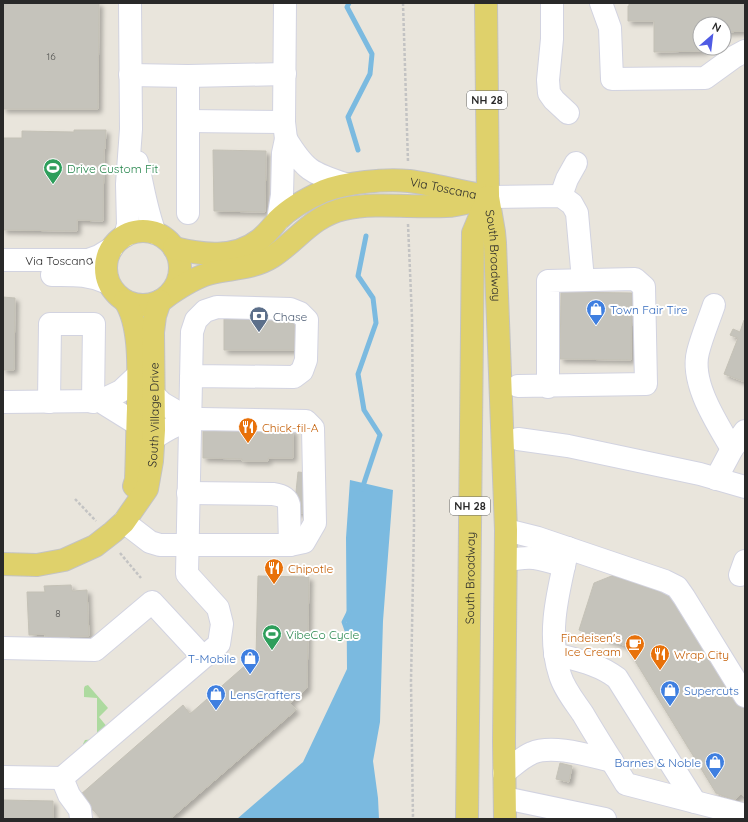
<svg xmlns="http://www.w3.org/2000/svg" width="748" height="822" font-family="Quicksand,sans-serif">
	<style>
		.green { fill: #adda9f }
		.water { fill: #7bbae0 }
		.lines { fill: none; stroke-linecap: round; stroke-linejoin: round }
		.stream { stroke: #7bbae0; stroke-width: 5 }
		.building { fill: #c5c3bb; stroke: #c4c1b6; filter: url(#shadow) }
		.minor-casing { stroke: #d2d3e0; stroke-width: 24 }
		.major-casing { stroke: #c3c3c3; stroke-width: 24 }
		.path { stroke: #c3c3c3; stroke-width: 2.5; stroke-dasharray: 3 2; stroke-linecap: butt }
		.minor { stroke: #fff; stroke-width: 22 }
		.major { stroke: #dfd16b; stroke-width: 22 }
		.labels { text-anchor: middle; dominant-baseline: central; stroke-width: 4; stroke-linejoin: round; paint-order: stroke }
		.number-label { font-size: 10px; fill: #50504e }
		.shield { fill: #fff; stroke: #696969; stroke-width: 1 }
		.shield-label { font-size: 11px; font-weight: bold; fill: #292929 }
		.leisure-label { font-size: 12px; fill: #27864d; stroke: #fff; text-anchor: start }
		.street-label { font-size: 12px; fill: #292929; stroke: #fff }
		.shop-label { font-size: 12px; fill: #366cbe; stroke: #fff; text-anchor: start }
		.service-label { font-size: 12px; fill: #4e5e75; stroke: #fff; text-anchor: start }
		.food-label { font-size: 12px; fill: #c56008; stroke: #fff; text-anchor: start }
	</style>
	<defs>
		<filter id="shadow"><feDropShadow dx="3.5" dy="3.5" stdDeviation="2" flood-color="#0004"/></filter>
	</defs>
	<rect width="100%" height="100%" fill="#e9e5dc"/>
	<polygon class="green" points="88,685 108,708 99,717 108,728 116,719 119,720 119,722 86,750 84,749 83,744 85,740 97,739 97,698 84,697 84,688 85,686"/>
	<polygon class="water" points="350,480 393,490 383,621 380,722 373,761 378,798 379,819 237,819 303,762 347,669 346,538"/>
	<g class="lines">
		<g class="stream">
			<polyline points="349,3 347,7 372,54 370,74 348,117 358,150"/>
			<polyline points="362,489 380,435 364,410 358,374 376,323 373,298 358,276 366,236"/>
			<polyline points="349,612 344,622 349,636"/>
		</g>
	</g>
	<g class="building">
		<polygon points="3,3 99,3 98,109 3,109"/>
		<polygon points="629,3 745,3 745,31 724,32 724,24 700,24 700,48 705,48 705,51 654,52 654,21 628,21 628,6 629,6"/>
		<polygon points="74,130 106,130 105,149 104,149 103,221 77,220 77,231 3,230 3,138 22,138 22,131 74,132"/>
		<polygon points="213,150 266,151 265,212 214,211"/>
		<polygon points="561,292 632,293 631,360 560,359"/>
		<polygon points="3,297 15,298 14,370 3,370"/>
		<polygon points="224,316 294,317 294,350 224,350"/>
		<polygon points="744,320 745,321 745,382 724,374 738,338 730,335 733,329 740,332"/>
		<polygon points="203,429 293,430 293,458 268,458 268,461 242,461 242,459 203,458"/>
		<polygon points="298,472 318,474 314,514 294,512"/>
		<polygon points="614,575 678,595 676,599 745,711 745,798 741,794 734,800 716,793 626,646 579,630 594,583"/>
		<polygon points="258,576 309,577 307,688 290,703 296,710 170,819 101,819 80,795 183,705 190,714 256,656"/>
		<polygon points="71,585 72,591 87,590 89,636 69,636 69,641 45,642 45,634 29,635 27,592 45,592 44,586"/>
		<polygon points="560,763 572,766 569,782 556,779"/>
		<polygon points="3,800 53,801 53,819 3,819"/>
	</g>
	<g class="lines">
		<g class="minor-casing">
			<g id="minor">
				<polyline points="285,3 284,122 286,139"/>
				<polyline points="552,3 552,39 548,80 549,93 554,100 568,113"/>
				<polyline points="601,3 610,28 612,79 705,78 734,57 745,51"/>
				<polyline points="130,75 188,76 285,74"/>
				<polyline points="188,76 188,213"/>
				<polyline points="188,121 284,122"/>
				<path d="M137,162C143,186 146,210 155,233"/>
				<polyline points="561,196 567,179 576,163"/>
				<polyline points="488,197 561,196 572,204 577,213 583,280"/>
				<path d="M278,220L282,195L283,153L286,139C305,170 311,173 345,184"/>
				<polyline points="125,236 128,225 127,184 131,129 130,3"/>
				<path id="s1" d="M3,260H88L99,256L112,248"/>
				<path d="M52,275C74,275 88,274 108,283"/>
				<path d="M714,305C709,320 702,336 698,352C690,383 717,423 732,449"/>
				<polyline points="518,386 646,384 644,287 635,279 548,281 548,387"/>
				<polyline points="154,395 162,403 191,420"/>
				<polyline points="100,401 137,424"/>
				<polyline points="3,402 100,401 121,391 138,375"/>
				<polyline points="49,402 50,324 94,324 93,402"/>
				<polyline points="518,439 568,446 700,474 745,487"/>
				<polyline points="716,479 732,449 745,431"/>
				<path d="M188,493L273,494C281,495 287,497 289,505L290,545"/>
				<path d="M124,522L150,542L160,545H290L304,542L315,523L313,428L306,421L201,419C184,420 167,429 153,439"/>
				<polyline points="506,530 538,538 665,581 677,587 684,597 745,696"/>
				<path d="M568,548C559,589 546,633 560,675C564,689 575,702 583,714C597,738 612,761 626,784L745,815"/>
				<path d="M506,561C532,555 539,558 564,566"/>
				<polyline points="740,575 745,561"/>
				<polyline points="3,648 95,650 152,602 203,657"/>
				<path d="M555,654C577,660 599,664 617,678L695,802"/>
				<path d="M504,773C513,766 522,757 532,753C553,744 590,756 612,761"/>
				<polyline points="3,777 62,778 219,644 222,624 218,608 187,574 192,332 196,320 205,311 217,307 290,309 300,313 307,320 306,360 302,371 294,377 191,376"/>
				<polyline points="62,778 69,795 80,810 81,819"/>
				<polyline points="505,798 605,819"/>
			</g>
		</g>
		<g class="major-casing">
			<g id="major">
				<path id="s2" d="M486,3L488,197L494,232L495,243L506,530L504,741L505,819"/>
				<circle cx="143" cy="268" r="37"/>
				<path id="s3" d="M174,248C202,255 235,259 259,240C267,234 272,227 278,220C291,207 308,198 324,191C347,182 384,179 409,181C433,184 457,191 481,195"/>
				<path d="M170,294C182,286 194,278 208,274C229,268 251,270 272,257C297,241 312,216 344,209C376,202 413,208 446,206C460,206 474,200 488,197"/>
				<path d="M125,301C142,327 138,378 138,409C137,433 137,456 136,480L134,486"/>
				<path id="s4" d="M3,564L37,565L64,560L95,546L113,532L124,522L147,489L152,461L154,430L153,332L155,316L160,301"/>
				<path id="s5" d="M467,819L473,233L488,197"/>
			</g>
		</g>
		<g class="path">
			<polyline points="403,3 408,162"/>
			<polyline points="408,224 412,318 414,525 411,681 413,819"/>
			<polyline points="75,499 96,521"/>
			<polyline points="120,553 141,578"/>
		</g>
		<use href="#minor" class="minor"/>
		<use href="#major" class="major"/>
	</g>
	<defs>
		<g id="stadium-pin" transform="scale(1)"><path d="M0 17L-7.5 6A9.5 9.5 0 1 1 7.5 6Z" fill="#2e9e5b" stroke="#fff"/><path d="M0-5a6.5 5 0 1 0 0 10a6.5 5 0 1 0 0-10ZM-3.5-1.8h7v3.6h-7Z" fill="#fff"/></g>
		<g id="shop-pin" transform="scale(1)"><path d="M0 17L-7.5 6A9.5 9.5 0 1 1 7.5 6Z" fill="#3f7fe0" stroke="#fff"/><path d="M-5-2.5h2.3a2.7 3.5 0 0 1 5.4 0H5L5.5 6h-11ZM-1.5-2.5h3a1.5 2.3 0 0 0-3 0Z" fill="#fff"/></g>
		<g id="bank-pin" transform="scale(1)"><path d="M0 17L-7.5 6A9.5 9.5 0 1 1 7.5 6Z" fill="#5c6f8a" stroke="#fff"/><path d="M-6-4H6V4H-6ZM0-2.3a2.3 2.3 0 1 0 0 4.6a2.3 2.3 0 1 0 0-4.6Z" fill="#fff"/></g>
		<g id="restaurant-pin" transform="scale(1)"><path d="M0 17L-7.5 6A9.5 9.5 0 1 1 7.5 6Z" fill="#e8710a" stroke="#fff"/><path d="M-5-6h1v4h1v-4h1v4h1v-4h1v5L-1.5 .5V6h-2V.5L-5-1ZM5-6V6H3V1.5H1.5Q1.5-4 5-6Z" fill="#fff"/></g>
		<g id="cafe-pin" transform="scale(1)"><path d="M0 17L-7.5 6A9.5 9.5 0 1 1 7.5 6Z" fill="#e8710a" stroke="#fff"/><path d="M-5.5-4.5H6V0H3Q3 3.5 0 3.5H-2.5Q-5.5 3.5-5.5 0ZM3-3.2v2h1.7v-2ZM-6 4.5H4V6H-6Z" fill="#fff"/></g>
	</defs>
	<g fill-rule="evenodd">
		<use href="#stadium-pin" x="53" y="168"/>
		<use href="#shop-pin" x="596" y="309"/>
		<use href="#bank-pin" x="259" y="316"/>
		<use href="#restaurant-pin" x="248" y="427"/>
		<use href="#restaurant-pin" x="274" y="568"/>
		<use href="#stadium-pin" x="272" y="634"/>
		<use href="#cafe-pin" x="635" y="644"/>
		<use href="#restaurant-pin" x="660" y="654"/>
		<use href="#shop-pin" x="250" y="658"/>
		<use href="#shop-pin" x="670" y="690"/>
		<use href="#shop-pin" x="216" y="694"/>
		<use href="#shop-pin" x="715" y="762"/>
	</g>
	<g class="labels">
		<g class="number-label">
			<text x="51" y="56">16</text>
			<text x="58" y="613">8</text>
		</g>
		<g class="shield">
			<rect x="467" y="91" width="40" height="18" rx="3"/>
			<rect x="450" y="497" width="40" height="18" rx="3"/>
		</g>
		<g class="shield-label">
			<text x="487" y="100">NH 28</text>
			<text x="470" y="506">NH 28</text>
		</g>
		<g class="leisure-label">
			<text x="67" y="168">Drive Custom Fit</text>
			<text x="286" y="634">VibeCo Cycle</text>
		</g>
		<g class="street-label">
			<text stroke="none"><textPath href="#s3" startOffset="292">Via Toscana</textPath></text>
			<text stroke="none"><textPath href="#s2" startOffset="253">South Broadway</textPath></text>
			<text stroke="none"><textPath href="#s1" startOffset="56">Via Toscana</textPath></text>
			<text stroke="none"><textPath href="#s4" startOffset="248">South Village Drive</textPath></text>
			<text stroke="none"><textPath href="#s5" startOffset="241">South Broadway</textPath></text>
		</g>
		<g class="shop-label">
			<text x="610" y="309">Town Fair Tire</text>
			<text x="236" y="658" text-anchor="end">T-Mobile</text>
			<text x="684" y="690">Supercuts</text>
			<text x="230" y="694">LensCrafters</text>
			<text x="701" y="762" text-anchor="end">Barnes &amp; Noble</text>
		</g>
		<g class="service-label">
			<text x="273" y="316">Chase</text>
		</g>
		<g class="food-label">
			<text x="262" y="427">Chick-fil-A</text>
			<text x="288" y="568">Chipotle</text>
			<text x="621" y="637" text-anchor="end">Findeisen's<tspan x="621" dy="14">Ice Cream</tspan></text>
			<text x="674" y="654">Wrap City</text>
		</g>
	</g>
	<rect width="748" height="822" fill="none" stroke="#292929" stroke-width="8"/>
	<g transform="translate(712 36) rotate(28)"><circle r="19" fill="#ffffff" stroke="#a9a9a9"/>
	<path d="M0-3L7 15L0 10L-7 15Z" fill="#4f5be4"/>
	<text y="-6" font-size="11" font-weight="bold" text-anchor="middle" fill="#292929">N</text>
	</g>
</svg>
